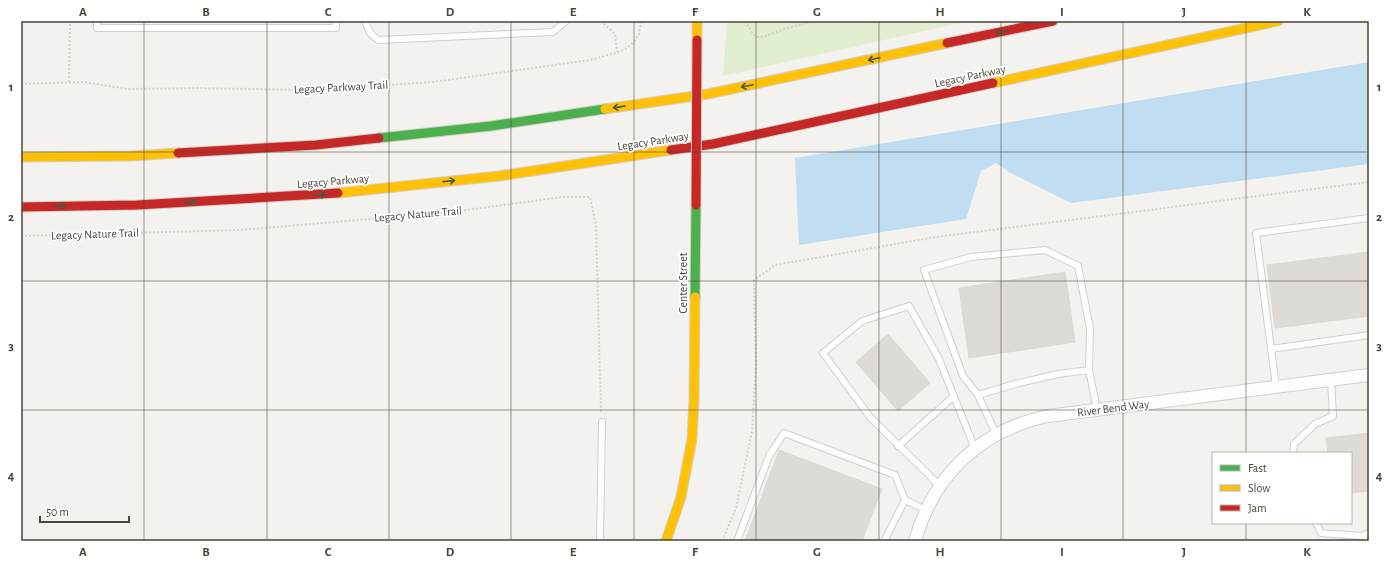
<svg xmlns="http://www.w3.org/2000/svg" width="1390" height="562" font-family="'Alegreya Sans',sans-serif">
	<style>
		.green { fill: #e1eecf }
		.water { fill: #c0ddf1 }
		.building { fill: #dedbd6; stroke: #dcd9d4 }
		.lines { fill: none; stroke-linecap: round; stroke-linejoin: round }
		.lane-casing { stroke: #d2d0cb; stroke-width: 8 }
		.street-casing { stroke: #d2d0cb; stroke-width: 14 }
		.fast-casing { stroke: #d3cfc5; stroke-width: 11 }
		.slow-casing { stroke: #d3cfc5; stroke-width: 11 }
		.jam-casing { stroke: #d3cfc5; stroke-width: 11 }
		.path { stroke: #d3d2cc; stroke-width: 2; stroke-dasharray: 2 2; stroke-linecap: butt }
		.lane { stroke: #fdfdfc; stroke-width: 6 }
		.street { stroke: #fdfdfc; stroke-width: 12 }
		.fast { stroke: #4caf50; stroke-width: 9 }
		.slow { stroke: #ffc107; stroke-width: 9 }
		.jam { stroke: #c62828; stroke-width: 9 }
		.jam-bridge-casing { stroke: #d3cfc5; stroke-width: 11; stroke-linecap: butt }
		.jam-bridge { stroke: #c62828; stroke-width: 9 }
		.oneway { stroke: #4b593e }
		.grid { fill: none; stroke: #4b4439; stroke-width: 1; stroke-opacity: 0.55 }
		.labels { text-anchor: middle; dominant-baseline: central; stroke-width: 3.5; stroke-linejoin: round; paint-order: stroke }
		.street-label { font-size: 12px; fill: #4b4439; stroke: #fff }
		.neatline { fill: none; stroke: #4b4439; stroke-width: 1.5 }
		.grid-label { font-size: 13px; text-anchor: middle; font-weight: bold; fill: #4b4439 }
	</style>
	<rect width="100%" height="100%" fill="#f4f2ee"/>
	<polygon class="green" points="727,21 969,21 723,76"/>
	<polygon class="water" points="1369,62 1369,164 1071,203 1009,172 996,163 981,171 966,219 799,245 795,158"/>
	<g class="building">
		<polygon points="1369,252 1369,316 1275,328 1267,265"/>
		<polygon points="1065,272 1075,342 969,358 959,288"/>
		<polygon points="888,334 930,383 898,411 856,362"/>
		<polygon points="1369,433 1369,491 1351,493 1351,453 1328,453 1326,438"/>
		<polygon points="779,450 882,489 862,541 745,541"/>
	</g>
	<g class="lines">
		<g class="lane-casing">
			<g id="lane">
				<polyline points="97,21 97,28 336,28 336,21"/>
				<polyline points="365,21 370,33 378,40 553,32 566,21"/>
				<polyline points="1271,349 1369,335"/>
				<polyline points="1276,387 1256,233 1369,218"/>
				<polyline points="978,395 963,376 924,270 971,257 1045,250 1078,266 1090,329 1089,370"/>
				<polyline points="996,434 978,395 1015,384 1058,374 1089,370 1097,410"/>
				<polyline points="898,446 954,396"/>
				<polyline points="1293,453 1294,444 1315,424 1333,416 1331,380"/>
				<polyline points="940,486 870,417 823,353 862,321 909,306 939,359 975,449"/>
				<polyline points="1316,523 1321,533 1362,536"/>
				<polyline points="600,541 602,422"/>
				<polyline points="737,541 769,456 784,433 895,475 905,500 926,510"/>
				<polyline points="884,541 905,500"/>
				<polyline points="1365,541 1362,536 1369,533"/>
			</g>
		</g>
		<g class="street-casing">
			<path id="street" d="M915,541C933,475 981,430 1048,416L1369,375"/>
		</g>
		<g class="fast-casing">
			<g id="fast">
				<polyline points="379,138 491,126 605,109"/>
				<polyline points="695,297 696,205"/>
			</g>
		</g>
		<g class="slow-casing">
			<g id="slow">
				<polyline points="697,21 697,40"/>
				<polyline points="993,83 1278,21"/>
				<polyline points="605,109 708,94 947,43"/>
				<polyline points="21,157 131,156 178,153"/>
				<polyline points="338,193 499,176 671,150"/>
				<polyline points="666,541 681,497 692,439 694,400 695,297"/>
			</g>
		</g>
		<g class="jam-casing">
			<g id="jam">
				<polyline points="947,43 1053,21"/>
				<polyline points="671,150 713,144 993,83"/>
				<polyline points="178,153 316,145 379,138"/>
				<polyline points="21,207 137,205 338,193"/>
			</g>
		</g>
		<g class="path">
			<polyline points="601,21 615,34 617,52"/>
			<polyline points="745,21 753,34 757,37 763,37 787,28 815,21"/>
			<polyline points="69,82 70,21"/>
			<polyline points="21,84 83,82 128,89 197,88 311,90 433,82 590,60 619,52 627,48 634,42 639,34 641,21"/>
			<polyline points="21,236 240,230 452,212 562,197 590,197 596,226 601,413"/>
			<polyline points="722,541 736,508 752,432 756,364 754,280 775,265 936,237 1369,182"/>
		</g>
		<use href="#lane" class="lane"/>
		<use href="#street" class="street"/>
		<use href="#fast" class="fast"/>
		<use href="#slow" class="slow"/>
		<use href="#jam" class="jam"/>
		<g class="jam-bridge-casing">
			<polyline id="jam-bridge" points="696,205 697,40"/>
		</g>
		<use href="#jam-bridge" class="jam-bridge"/>
	</g>
	<defs><path id="oneway-shaft" d="M-6 0H5M1.5-3L5.5 0L1.5 3" fill="none" stroke-width="1.6" stroke-linecap="round" stroke-linejoin="round"/></defs>
	<g class="oneway">
		<use href="#oneway-shaft" transform="translate(1002 32) rotate(168)"/>
		<use href="#oneway-shaft" transform="translate(874 59) rotate(168)"/>
		<use href="#oneway-shaft" transform="translate(747 86) rotate(168)"/>
		<use href="#oneway-shaft" transform="translate(619 107) rotate(172)"/>
		<use href="#oneway-shaft" transform="translate(449 181) rotate(-6)"/>
		<use href="#oneway-shaft" transform="translate(320 195) rotate(-5)"/>
		<use href="#oneway-shaft" transform="translate(190 202) rotate(-3)"/>
		<use href="#oneway-shaft" transform="translate(60 206) rotate(-1)"/>
	</g>
	<path class="grid" d="M144,21V541M267,21V541M389,21V541M511,21V541M634,21V541M756,21V541M879,21V541M1001,21V541M1123,21V541M1246,21V453M21,152H1369M21,281H1369M21,410H1369M1246,523V541"/>
	<g class="labels">
		<g class="street-label">
			<text transform="translate(970 76) rotate(-12)">Legacy Parkway</text>
			<text transform="translate(341 87) rotate(-3)">Legacy Parkway Trail</text>
			<text transform="translate(653 141) rotate(-9)">Legacy Parkway</text>
			<text transform="translate(333 181) rotate(-5)">Legacy Parkway</text>
			<text transform="translate(418 214) rotate(-5)">Legacy Nature Trail</text>
			<text transform="translate(95 234) rotate(-2)">Legacy Nature Trail</text>
			<text transform="translate(683 283) rotate(-90)">Center Street</text>
			<text transform="translate(1113 408) rotate(-7)">River Bend Way</text>
		</g>
	</g>
	<rect width="1390" height="562" fill="none" stroke="#ffffff" stroke-width="44"/>
	<rect x="1212" y="452" width="140" height="72" fill="#ffffff" stroke="#b7b4b0"/>
	<rect x="1220" y="465" width="20" height="6" fill="#4caf50" stroke="#b7b4b0"/>
	<text x="1248" y="472" font-size="12" fill="#4b4439">Fast</text>
	<rect x="1220" y="485" width="20" height="6" fill="#ffc107" stroke="#b7b4b0"/>
	<text x="1248" y="492" font-size="12" fill="#4b4439">Slow</text>
	<rect x="1220" y="505" width="20" height="6" fill="#c62828" stroke="#b7b4b0"/>
	<text x="1248" y="512" font-size="12" fill="#4b4439">Jam</text>
	<path d="M40 516v6h89v-6" fill="none" stroke="#4b4439" stroke-width="2"/>
	<text x="46" y="516" font-size="12" fill="#4b4439" stroke="#ffffff" stroke-width="3" paint-order="stroke">50 m</text>
	<rect x="22" y="22" width="1346" height="518" class="neatline"/>
	<g class="grid-label">
		<text x="83" y="16">A</text>
		<text x="206" y="16">B</text>
		<text x="328" y="16">C</text>
		<text x="450" y="16">D</text>
		<text x="573" y="16">E</text>
		<text x="695" y="16">F</text>
		<text x="817" y="16">G</text>
		<text x="940" y="16">H</text>
		<text x="1062" y="16">I</text>
		<text x="1184" y="16">J</text>
		<text x="1307" y="16">K</text>
		<text x="11" y="91">1</text>
		<text x="1379" y="91">1</text>
		<text x="11" y="221">2</text>
		<text x="1379" y="221">2</text>
		<text x="11" y="350">3</text>
		<text x="1379" y="350">3</text>
		<text x="11" y="480">4</text>
		<text x="1379" y="480">4</text>
		<text x="83" y="556">A</text>
		<text x="206" y="556">B</text>
		<text x="328" y="556">C</text>
		<text x="450" y="556">D</text>
		<text x="573" y="556">E</text>
		<text x="695" y="556">F</text>
		<text x="817" y="556">G</text>
		<text x="940" y="556">H</text>
		<text x="1062" y="556">I</text>
		<text x="1184" y="556">J</text>
		<text x="1307" y="556">K</text>
	</g>
</svg>
